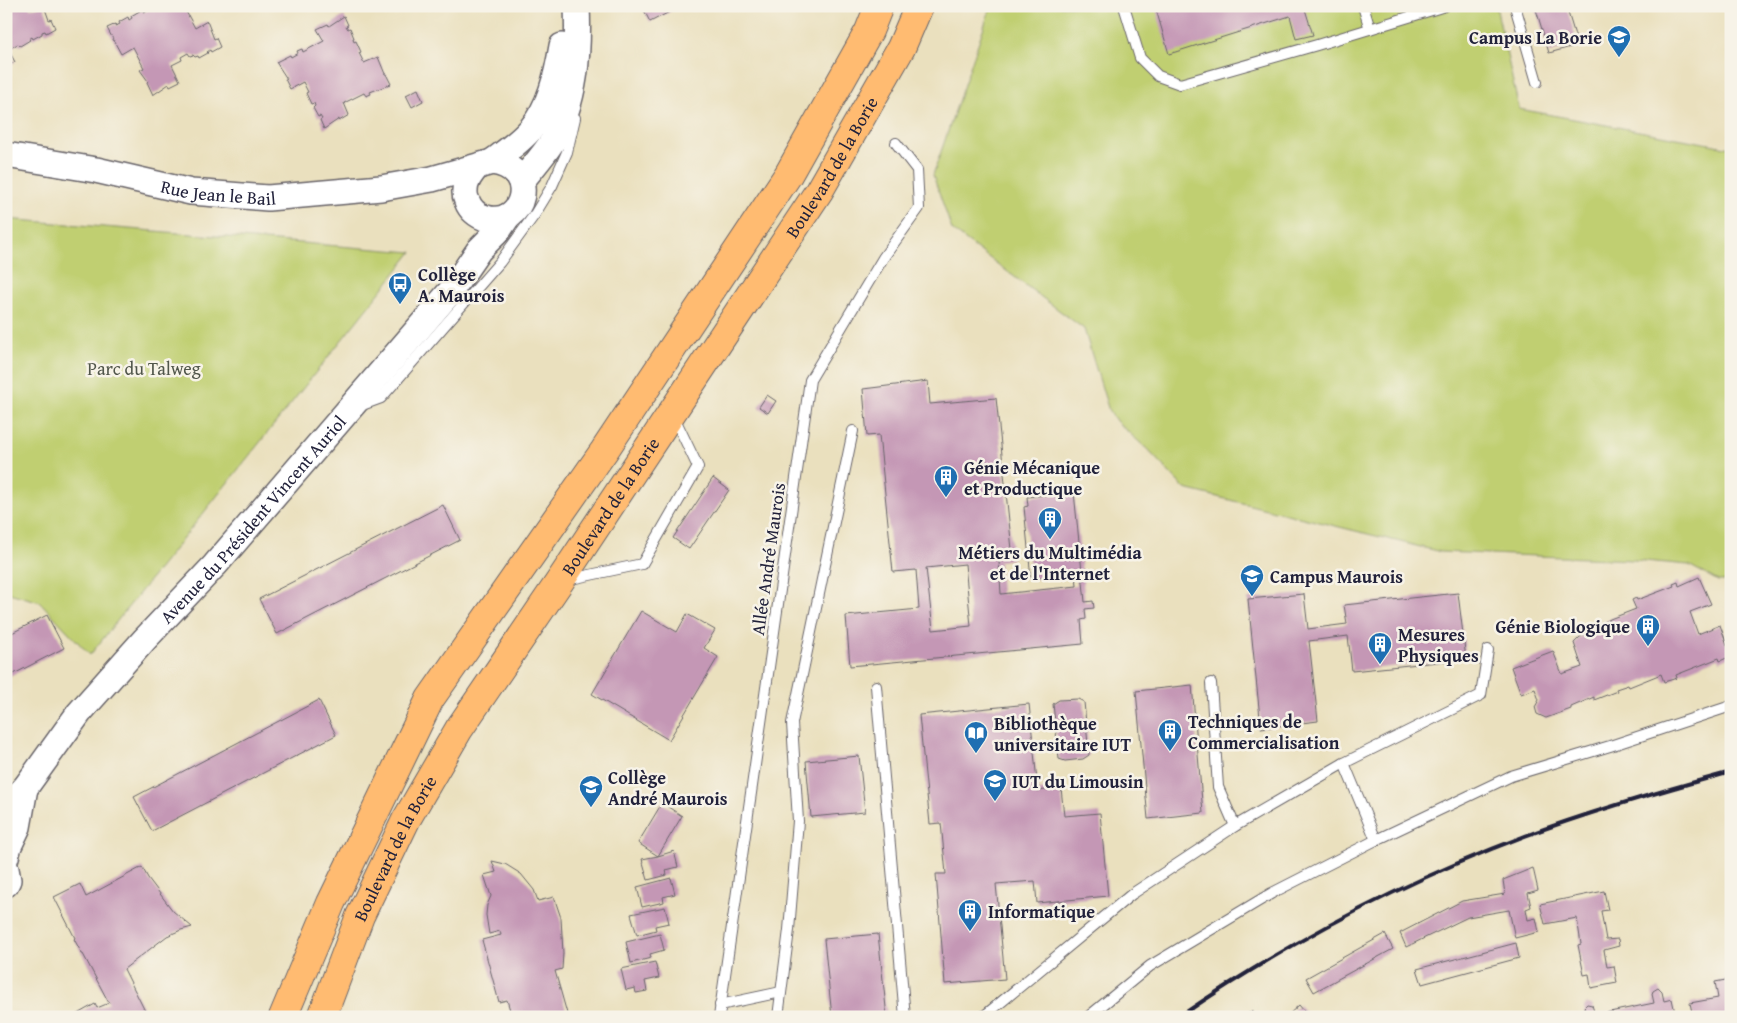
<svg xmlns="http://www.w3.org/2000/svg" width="1737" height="1023" font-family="'Gentium Book Plus',serif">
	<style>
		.green { fill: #c0cf71; stroke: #717856 }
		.building { fill: #c497b5; fill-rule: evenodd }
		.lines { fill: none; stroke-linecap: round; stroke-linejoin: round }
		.service-casing { stroke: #686469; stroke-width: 12 }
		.tertiary-casing { stroke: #686469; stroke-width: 28 }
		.primary-casing { stroke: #686469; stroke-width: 30 }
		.service { stroke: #fff; stroke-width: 10 }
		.tertiary { stroke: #fff; stroke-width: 25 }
		.primary { stroke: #ffbb71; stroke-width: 28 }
		.rail { stroke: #22223b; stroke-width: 4 }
		.labels { text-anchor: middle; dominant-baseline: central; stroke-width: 5; stroke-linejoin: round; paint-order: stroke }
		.poi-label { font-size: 18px; font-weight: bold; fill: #22223b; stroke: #f7f3e8; text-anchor: start }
		.street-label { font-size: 18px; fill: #22223b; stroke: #f7f3e8 }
		.park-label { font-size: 18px; fill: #51564b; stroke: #f7f3e8 }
	</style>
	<rect width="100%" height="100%" fill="#f7f3e8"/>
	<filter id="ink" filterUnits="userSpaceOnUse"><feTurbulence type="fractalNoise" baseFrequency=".02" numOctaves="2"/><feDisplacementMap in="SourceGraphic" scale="10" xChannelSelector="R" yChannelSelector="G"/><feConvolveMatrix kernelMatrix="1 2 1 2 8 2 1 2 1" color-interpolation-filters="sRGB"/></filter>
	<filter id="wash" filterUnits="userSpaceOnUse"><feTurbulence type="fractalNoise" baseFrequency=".0096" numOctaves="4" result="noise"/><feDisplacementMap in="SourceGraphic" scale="20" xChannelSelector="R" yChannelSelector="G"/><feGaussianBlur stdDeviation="1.12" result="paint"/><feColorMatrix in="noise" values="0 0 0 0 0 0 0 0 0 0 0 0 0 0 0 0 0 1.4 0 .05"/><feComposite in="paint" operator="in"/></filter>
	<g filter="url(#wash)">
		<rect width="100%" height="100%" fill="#eae0be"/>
		<g class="green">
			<polygon points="991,6 1496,6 1519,109 1731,148 1731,581 1718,581 1689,565 1634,560 1441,552 1185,489 1147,449 1117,422 1109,411 1084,329 952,230 933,175"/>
			<polygon points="6,219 412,252 90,655 40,602 6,592"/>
		</g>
		<g id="blocks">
			<g class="building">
				<polygon points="6,6 30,6 30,8 44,6 49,20 51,19 55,28 46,33 45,31 42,32 42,34 33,39 32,37 29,39 30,40 20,46 18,44 8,49 15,62 6,66"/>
				<polygon points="154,6 183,6 195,28 207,21 214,39 216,38 220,47 211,52 210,50 207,52 208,53 199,58 198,56 195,57 193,55 190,56 188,53 181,57 182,60 172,65 180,81 170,86 169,84 153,95 147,82 148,81 140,70 144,68 133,47 121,54 107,28 116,24 116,26 120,24 119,22 128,17 129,20 132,18 131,16 143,9 144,12"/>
				<polygon points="642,6 681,6 650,22"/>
				<polygon points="1155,6 1304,6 1313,35 1296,39 1290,16 1169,54"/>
				<polygon points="1535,6 1566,6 1578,45 1549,53"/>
				<polygon points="344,16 348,25 346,26 348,29 350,28 354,38 353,38 354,42 356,41 361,52 359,53 364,63 378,57 385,74 386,74 391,84 370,92 371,94 366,96 364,93 344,103 349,115 339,121 339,119 324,129 320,120 322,119 320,116 318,117 313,108 315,106 314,103 311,104 306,93 308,92 303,82 290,89 285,79 287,79 276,62 290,55 291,57 298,53 297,51 302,49 303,52 324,41 317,29 328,24 329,26"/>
				<polygon points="418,89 423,101 412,107 406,95"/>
				<path d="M928,381L930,404L996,398L1013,559L999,561L1001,594L1077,586L1076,574L1031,579L1024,507L1028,506L1027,497L1074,492L1085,602L1093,601L1094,608L1085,609L1086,619L1081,620L1083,644L850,666L846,616L919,609L916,570L893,572L879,435L867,436L863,389ZM965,564L971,626L933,630L926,568Z"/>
				<polygon points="767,395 776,401 768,413 759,407"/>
				<polygon points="713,478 729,490 689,549 673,538"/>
				<polygon points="443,505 460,540 277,634 259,599"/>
				<polygon points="1699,577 1711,604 1690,612 1698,634 1720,625 1731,656 1720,661 1719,658 1676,675 1677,678 1664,682 1661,674 1629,687 1628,685 1616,689 1617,691 1594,700 1594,697 1571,707 1571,709 1546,718 1537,714 1535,707 1539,700 1535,689 1521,694 1511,667 1553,651 1562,674 1582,667 1574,643 1580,637 1584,635 1610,619 1636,609 1632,600 1636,598 1637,600 1674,586 1673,584 1678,582 1679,586"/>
				<polygon points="1458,593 1466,659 1352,671 1348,636 1309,641 1318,721 1261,728 1248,599 1304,594 1308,629 1347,624 1344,605"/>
				<polygon points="641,611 677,632 687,614 715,630 704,648 718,657 669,740 592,694"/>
				<polygon points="47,615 64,648 6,678 6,636"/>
				<polygon points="1192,685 1203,813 1148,819 1136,691"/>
				<polygon points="1078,699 1084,702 1089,755 1083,759 1065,761 1059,759 1053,704 1059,700"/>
				<polygon points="319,700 336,735 152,831 134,797"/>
				<polygon points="1029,704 1038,791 1061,788 1064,816 1100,813 1108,896 1037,903 1035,881 996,884 1005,979 945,984 936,874 946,874 941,823 930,824 919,715"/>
				<polygon points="859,756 865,812 811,817 806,761"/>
				<polygon points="662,803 682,816 658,856 674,851 678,867 666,870 667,875 648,880 642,859 658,856 638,843"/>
				<polygon points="492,861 505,864 521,874 534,890 538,901 554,897 561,918 563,953 562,969 555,971 568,1017 512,1017 507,1000 499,1002 482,940 501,935 500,931 489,934 486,915 487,905 491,896 484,875 496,872"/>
				<polygon points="142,867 148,878 173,911 192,927 181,930 167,936 124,969 148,1017 72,1017 95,1004 97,1008 109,1003 83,954 82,954 74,939 75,938 54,897 80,884 86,897"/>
				<polygon points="1533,868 1538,890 1528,893 1531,907 1526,909 1528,920 1536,918 1539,932 1515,938 1509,910 1468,917 1406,947 1400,933 1462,901 1505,894 1503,880"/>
				<polygon points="671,878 675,894 663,897 664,902 642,907 637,887"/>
				<polygon points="1604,891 1608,910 1601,911 1606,940 1618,939 1619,946 1604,950 1607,967 1614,966 1617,983 1591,988 1589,974 1584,975 1578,945 1581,944 1577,918 1545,924 1540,904"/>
				<polygon points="665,907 669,923 655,926 656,930 637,935 631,914"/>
				<polygon points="660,934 664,950 650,954 651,958 631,963 626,942"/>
				<polygon points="878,934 887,1017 832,1017 824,939"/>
				<polygon points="1385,934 1393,949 1314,992 1306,978"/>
				<polygon points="1516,943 1519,958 1422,984 1417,969"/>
				<polygon points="655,962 659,978 645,981 647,991 636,993 635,988 626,990 621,969"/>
				<polygon points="1731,979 1731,1017 1693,1017 1690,1003 1718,998 1715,982"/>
				<polygon points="1658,988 1662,992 1664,1001 1672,999 1676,1017 1586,1017 1584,1007 1587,1004 1592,1005 1595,1015 1654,1003 1652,994 1653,991"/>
				<polygon points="1299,1005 1309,1017 1286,1017"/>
				<polygon points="1253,1011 1258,1017 1247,1017 1245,1015"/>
			</g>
		</g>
	</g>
	<g filter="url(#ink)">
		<use href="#blocks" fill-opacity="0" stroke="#686469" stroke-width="1"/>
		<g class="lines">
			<g class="service-casing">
				<g id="service">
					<polyline points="1124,6 1140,58 1158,76 1180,84 1317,45 1445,6"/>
					<polyline points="1363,6 1370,29"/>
					<polyline points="1515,6 1537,82"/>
					<polyline points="362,405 381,398 500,262 535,214 552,186 567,152 575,118"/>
					<polyline points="566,580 642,564 698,467 673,415"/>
					<polyline points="1211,683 1218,787 1235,826"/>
					<polyline points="876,686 905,1017"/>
					<polyline points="1344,763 1376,840"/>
					<polyline points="720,1005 781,992"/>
					<polyline points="719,1017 810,380 883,258 919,208 917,170 896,143"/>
					<polyline points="778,1017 789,930 798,821 792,723 853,431"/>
					<polyline points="983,1017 1132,894 1235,826 1344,763 1481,695 1488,650"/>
					<polyline points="1088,1017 1150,966 1272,893 1376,840 1511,776 1610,746 1731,706"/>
				</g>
			</g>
			<g class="tertiary-casing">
				<g id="tertiary">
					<path id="s1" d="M6,155L96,170L191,192L268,198L381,188L432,179L492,162C541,168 524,229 486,218C477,216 470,209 467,201C461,188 469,175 478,166"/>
					<path d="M492,162C505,152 520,142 531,129C550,106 557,76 562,46"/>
					<path d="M521,182C531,169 543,156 552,142C576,102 579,52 577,6"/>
					<path id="s2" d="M6,806L25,788L79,713L145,639L215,565L450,292L479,250L498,231L508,216"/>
					<polyline points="6,857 9,846 18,827 25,788"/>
					<polyline points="6,869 8,880 6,884"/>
				</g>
			</g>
			<g class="primary-casing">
				<g id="primary">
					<polyline points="283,1017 331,903 430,699 604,451 788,175 869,31 879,6"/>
					<path id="s3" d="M322,1017L360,916L406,820L459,729L560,581L819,191L901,48L919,6"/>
				</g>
			</g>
			<use href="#service" class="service"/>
			<use href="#tertiary" class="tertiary"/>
			<use href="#primary" class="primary"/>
			<path class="rail" d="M1179,1017C1287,943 1403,882 1525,836C1592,811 1661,791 1731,772"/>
		</g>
	</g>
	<defs>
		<g id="university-pin" transform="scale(1.25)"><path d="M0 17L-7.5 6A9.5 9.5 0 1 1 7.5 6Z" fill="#1f6fb2" stroke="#f7f3e8"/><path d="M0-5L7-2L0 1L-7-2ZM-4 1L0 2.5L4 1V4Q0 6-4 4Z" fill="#fff"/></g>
		<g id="bus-pin" transform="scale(1.25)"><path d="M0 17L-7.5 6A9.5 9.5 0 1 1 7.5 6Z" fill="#1f6fb2" stroke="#f7f3e8"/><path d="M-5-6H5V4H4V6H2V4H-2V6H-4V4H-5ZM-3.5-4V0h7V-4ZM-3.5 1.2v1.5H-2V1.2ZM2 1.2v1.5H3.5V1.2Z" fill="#fff"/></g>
		<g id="building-pin" transform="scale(1.25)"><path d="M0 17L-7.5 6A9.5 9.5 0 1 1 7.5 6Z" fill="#1f6fb2" stroke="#f7f3e8"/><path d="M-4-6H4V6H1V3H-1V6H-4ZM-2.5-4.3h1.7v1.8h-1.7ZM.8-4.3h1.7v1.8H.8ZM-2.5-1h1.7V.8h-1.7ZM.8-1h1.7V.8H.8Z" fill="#fff"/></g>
		<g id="library-pin" transform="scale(1.25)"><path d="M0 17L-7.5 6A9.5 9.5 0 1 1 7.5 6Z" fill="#1f6fb2" stroke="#f7f3e8"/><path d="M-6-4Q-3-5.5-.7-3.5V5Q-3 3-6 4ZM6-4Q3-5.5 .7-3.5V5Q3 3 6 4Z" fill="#fff"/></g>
		<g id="school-pin" transform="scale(1.25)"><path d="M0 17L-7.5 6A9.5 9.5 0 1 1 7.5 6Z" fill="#1f6fb2" stroke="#f7f3e8"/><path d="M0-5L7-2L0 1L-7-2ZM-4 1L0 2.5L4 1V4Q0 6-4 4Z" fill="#fff"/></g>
	</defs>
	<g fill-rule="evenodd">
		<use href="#university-pin" x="1619" y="37"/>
		<use href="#bus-pin" x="400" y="284"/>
		<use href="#building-pin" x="946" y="477"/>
		<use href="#building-pin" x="1050" y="519"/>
		<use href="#university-pin" x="1252" y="576"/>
		<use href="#building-pin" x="1648" y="626"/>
		<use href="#building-pin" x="1380" y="644"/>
		<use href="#building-pin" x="1170" y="731"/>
		<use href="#library-pin" x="976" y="733"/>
		<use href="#university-pin" x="995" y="781"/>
		<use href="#school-pin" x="591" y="787"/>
		<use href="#building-pin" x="970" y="911"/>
	</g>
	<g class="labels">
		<g class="poi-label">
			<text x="1602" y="37" text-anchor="end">Campus La Borie</text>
			<text x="418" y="274">Collège<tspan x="418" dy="21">A. Maurois</tspan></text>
			<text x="964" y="467">Génie Mécanique<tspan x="964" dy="21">et Productique</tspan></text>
			<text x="1050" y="552" text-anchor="middle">Métiers du Multimédia<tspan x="1050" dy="21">et de l'Internet</tspan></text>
			<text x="1270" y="576">Campus Maurois</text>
			<text x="1630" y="626" text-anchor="end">Génie Biologique</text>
			<text x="1398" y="634">Mesures<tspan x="1398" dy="21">Physiques</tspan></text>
			<text x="1188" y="721">Techniques de<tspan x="1188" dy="21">Commercialisation</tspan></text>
			<text x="994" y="723">Bibliothèque<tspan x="994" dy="21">universitaire IUT</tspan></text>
			<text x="608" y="777">Collège<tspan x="608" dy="21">André Maurois</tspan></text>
			<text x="1012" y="781">IUT du Limousin</text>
			<text x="988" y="911">Informatique</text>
		</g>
		<g class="street-label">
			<text stroke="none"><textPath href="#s3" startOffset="994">Boulevard de la Borie</textPath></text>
			<text stroke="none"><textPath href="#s1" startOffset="216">Rue Jean le Bail</textPath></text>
			<text stroke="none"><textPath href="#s3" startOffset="589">Boulevard de la Borie</textPath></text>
			<text stroke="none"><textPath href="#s2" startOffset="379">Avenue du Président Vincent Auriol</textPath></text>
			<text transform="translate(768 559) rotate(-82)">Allée André Maurois</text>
			<text stroke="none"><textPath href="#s3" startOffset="184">Boulevard de la Borie</textPath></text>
		</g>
		<g class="park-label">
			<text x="144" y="368">Parc du Talweg</text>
		</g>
	</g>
	<rect width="1737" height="1023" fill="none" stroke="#f7f3e8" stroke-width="25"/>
</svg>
